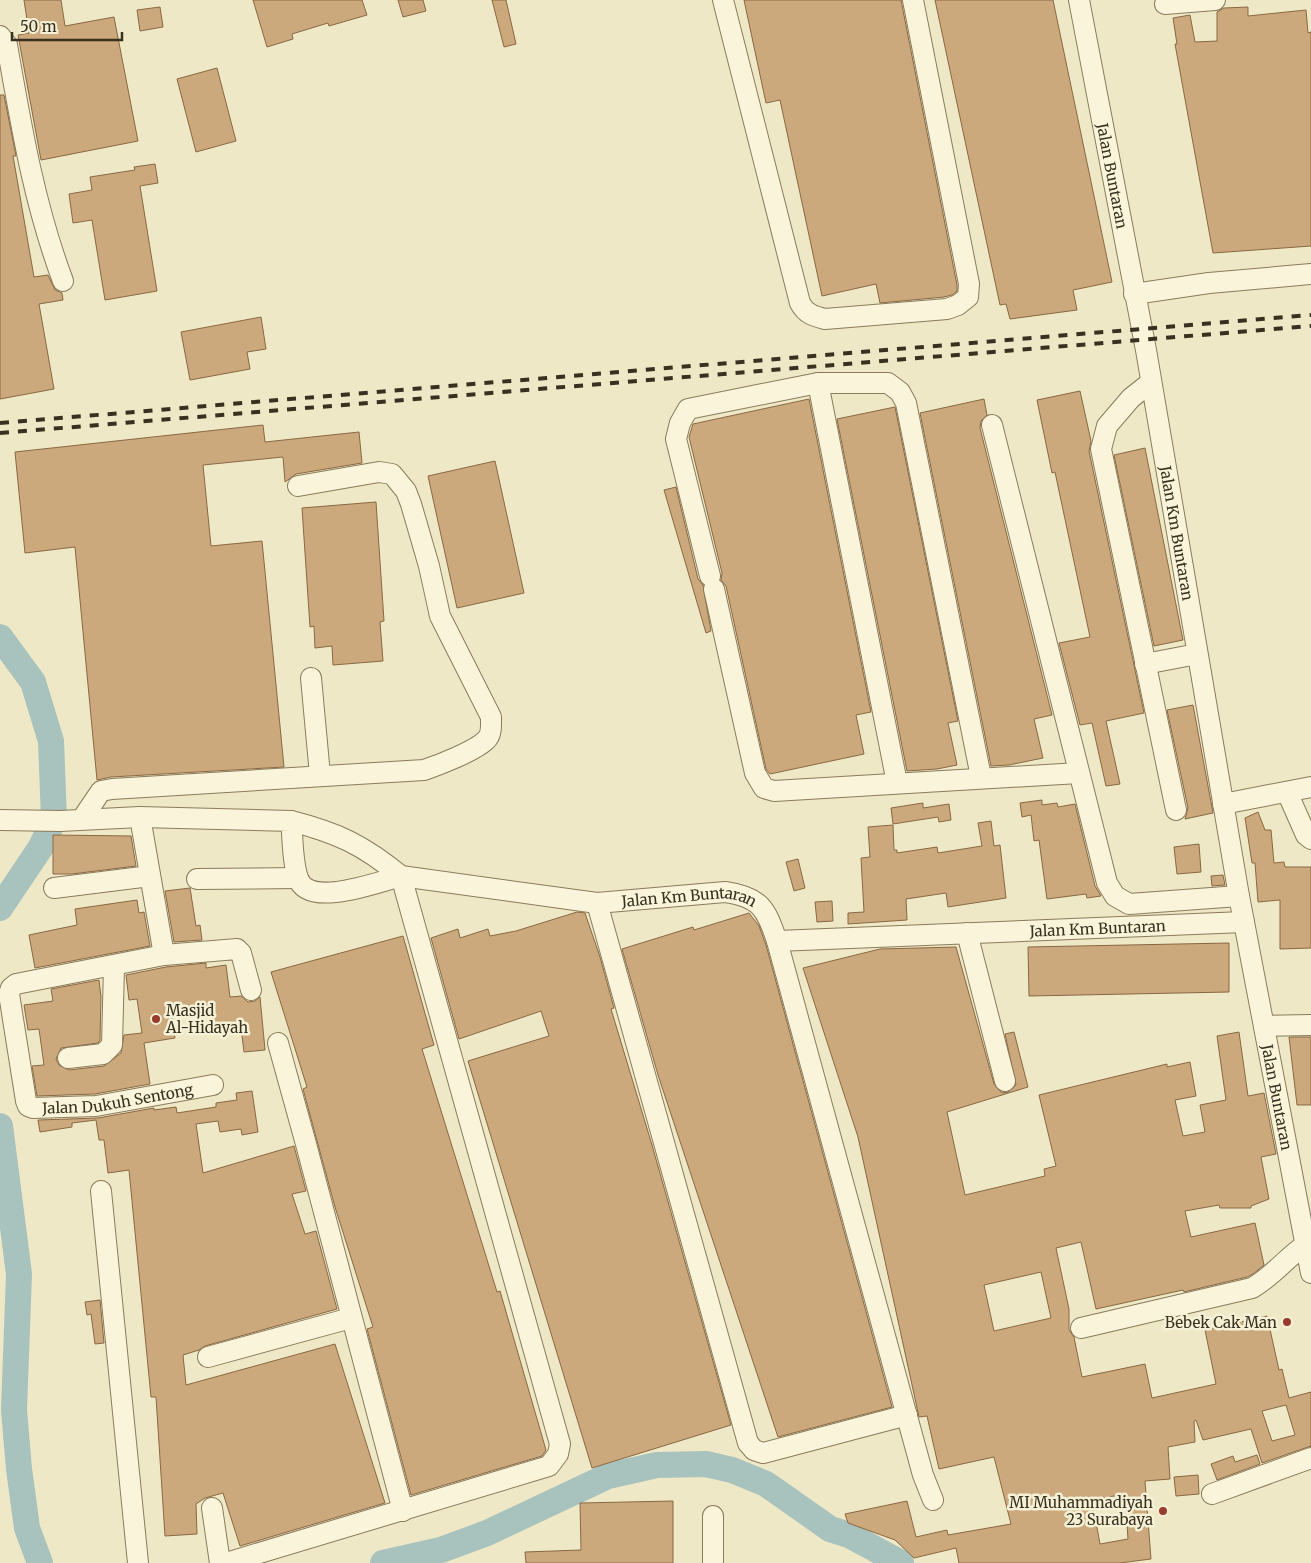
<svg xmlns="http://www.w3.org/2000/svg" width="1311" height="1563" font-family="Merriweather,serif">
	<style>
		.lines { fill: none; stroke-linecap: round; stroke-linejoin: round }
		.river { stroke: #a8c2be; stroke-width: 26 }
		.building { fill: #cca97d; stroke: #896842; fill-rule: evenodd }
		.minor-casing { stroke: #8a7b5c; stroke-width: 22 }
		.minor { stroke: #f9f4da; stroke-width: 20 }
		.rail { stroke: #3a301f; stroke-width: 4; stroke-dasharray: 9 9; stroke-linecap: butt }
		.poi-dot { fill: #983b2c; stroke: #f5f1d6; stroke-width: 2 }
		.labels { text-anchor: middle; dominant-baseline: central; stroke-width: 5; stroke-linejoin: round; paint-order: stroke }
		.street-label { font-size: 15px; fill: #3a301f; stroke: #f5f1d6 }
		.poi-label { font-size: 15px; fill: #3a301f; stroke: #f5f1d6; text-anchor: end }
	</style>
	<rect width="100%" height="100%" fill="#eee8c6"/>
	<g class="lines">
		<g class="river">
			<polyline points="0,637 33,682 51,741 54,819 41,847 0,908"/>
			<polyline points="0,1126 19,1274 14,1410 19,1469 27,1528 40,1563"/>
			<polyline points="383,1563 441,1550 487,1533 608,1476 657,1465 706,1464 732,1470 766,1484 830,1529 849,1535 901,1563"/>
		</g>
	</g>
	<g class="building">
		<polygon points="24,0 61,0 65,26 114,17 138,141 41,160 18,35 29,33"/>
		<polygon points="253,0 362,0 367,15 329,26 328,23 292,34 293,39 267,47"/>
		<polygon points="398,0 423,0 426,11 403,17"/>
		<polygon points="492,0 506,0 516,44 504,47"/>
		<polygon points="744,0 901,0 957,285 957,291 952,295 944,297 880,303 876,284 822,296 780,100 766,103"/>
		<polygon points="935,0 1053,0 1112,282 1073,290 1077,310 1010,319 1006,304 1000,305"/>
		<polygon points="160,7 163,27 140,31 137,10"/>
		<polygon points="1248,7 1248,16 1306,10 1308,33 1311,32 1311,246 1213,253 1175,44 1177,44 1173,18 1190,15 1195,42 1217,41 1217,12 1224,8"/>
		<polygon points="217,68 236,141 196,152 177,79"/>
		<polygon points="0,95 4,95 16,156 13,156 34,277 48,275 55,290 62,293 63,300 39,304 54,389 0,399"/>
		<polygon points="155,164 158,183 140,186 157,291 105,300 92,220 73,223 69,194 92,190 90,177 135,170 134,167"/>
		<polygon points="261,317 266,349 247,352 250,369 190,380 181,332"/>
		<polygon points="1080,391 1091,441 1089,451 1144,713 1106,721 1120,784 1106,786 1092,723 1080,725 1059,643 1090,637 1055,472 1052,473 1037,400"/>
		<polygon points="809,399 871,712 856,715 864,754 770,774 766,769 726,586 721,580 722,573 689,437 693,424"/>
		<polygon points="984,399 987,415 981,421 980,428 1052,715 1034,719 1043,758 1009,765 991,766 920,413"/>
		<polygon points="895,407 958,721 948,723 957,765 937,769 907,771 837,419"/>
		<polygon points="263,425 265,442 359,432 362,463 296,474 285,482 283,457 203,465 211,546 262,541 284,767 111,777 97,780 75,547 25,553 15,452"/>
		<polygon points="1145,448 1183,640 1154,646 1114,455"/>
		<polygon points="495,461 524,593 457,608 428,476"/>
		<polygon points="676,487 698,579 703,585 711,631 706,633 664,490"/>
		<polygon points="376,502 384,621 380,622 383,661 333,665 332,646 315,648 314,626 310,627 302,508"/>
		<polygon points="1193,705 1213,813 1185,819 1188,808 1167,710"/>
		<polygon points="1042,800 1042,805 1057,803 1058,807 1075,804 1095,886 1101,896 1087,898 1086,894 1047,899 1039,840 1034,841 1031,815 1022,817 1020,803"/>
		<polygon points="923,803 923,808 949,804 951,820 939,822 938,817 893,824 891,808"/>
		<polygon points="1258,812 1265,830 1271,830 1274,863 1284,862 1285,867 1311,867 1311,948 1280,949 1280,900 1258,902 1255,863 1252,863 1245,818"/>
		<polygon points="991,821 994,846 1000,845 1006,898 948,907 946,893 906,899 907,920 848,924 848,913 864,912 861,858 870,857 868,827 893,825 894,850 897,850 897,853 937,847 938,853 982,846 978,823"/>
		<polygon points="53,835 131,836 136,866 72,874 53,874"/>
		<polygon points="1199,844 1201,872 1177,874 1174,847"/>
		<polygon points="798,859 805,888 794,891 786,862"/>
		<polygon points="1223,875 1225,885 1212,886 1211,876"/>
		<polygon points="190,888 196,926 200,925 202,940 174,942 165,891"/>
		<polygon points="137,900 139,913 144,912 150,946 35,968 29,935 77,925 75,909"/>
		<polygon points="832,901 833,921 817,922 815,902"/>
		<polygon points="577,912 585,913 600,957 614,1008 611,1009 652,1145 731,1425 592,1468 468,1061 549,1036 541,1011 459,1039 431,938 458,929 460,938 488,929 490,936 516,931"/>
		<polygon points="749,913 759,926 766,945 892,1407 778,1437 658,1075 622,949 693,927 694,930"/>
		<polygon points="403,936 434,1045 422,1049 497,1292 500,1291 546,1450 542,1456 411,1495 367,1329 373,1327 335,1207 303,1089 307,1087 271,972"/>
		<polygon points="1229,943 1229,992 1029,996 1028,947"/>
		<path d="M956,947L994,1084L1002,1093L1008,1092L1016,1085L1005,1034L1014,1032L1028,1087L947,1112L965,1195L1045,1176L1044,1169L1056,1166L1039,1095L1167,1064V1067L1190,1062L1196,1096L1175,1100L1183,1136L1205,1132L1200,1105L1226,1100L1217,1036L1239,1032L1248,1096L1264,1093L1276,1154L1261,1157L1269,1199L1251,1206V1208H1220L1219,1205L1185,1211L1191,1237L1255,1223L1264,1265L1253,1274L1247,1277L1184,1292L1183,1290L1096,1309L1081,1242L1056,1248L1069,1309V1330L1074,1337L1082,1377L1145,1364L1152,1398L1216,1384L1205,1330L1267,1316L1279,1370L1282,1369L1289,1398L1311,1392V1446L1262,1463L1251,1429L1203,1440L1196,1420L1194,1421L1195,1442L1168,1447L1170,1479L1145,1481L1151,1559L1120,1563H959L956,1548L914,1558L895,1540L848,1523L845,1514L907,1501L916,1537L947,1530L948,1535L1011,1524L994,1457L939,1469L927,1416L919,1417L858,1137L803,968L880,949ZM1041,1272L1051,1318L994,1331L984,1285ZM1286,1405L1295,1435L1272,1441L1262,1411ZM1125,1494L1128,1539L1100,1544L1092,1500Z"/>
		<polygon points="206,963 206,968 226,965 230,997 241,996 248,1002 255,1001 260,997 265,1050 244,1052 241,1028 210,1031 208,1006 171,1011 175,1038 144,1043 150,1084 95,1094 37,1096 32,1066 44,1065 39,1029 28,1030 24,1005 53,1001 51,989 99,980 101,997 100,1040 98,1043 61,1048 56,1059 59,1065 69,1070 104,1066 121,1053 124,1035 142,1033 137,999 129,1000 126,975 166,967"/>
		<polygon points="1289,1037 1311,1037 1311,1105 1297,1105"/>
		<polygon points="252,1091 258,1132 242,1135 241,1129 220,1132 218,1121 196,1124 203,1173 294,1146 306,1191 292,1194 305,1234 316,1231 337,1309 205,1346 199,1350 183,1355 186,1385 335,1344 385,1503 240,1546 223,1493 205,1498 196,1504 197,1534 165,1536 156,1397 151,1397 129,1170 108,1173 104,1140 99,1140 96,1120 72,1123 72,1127 40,1132 38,1120 98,1118 154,1108 154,1110 176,1107 177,1113 216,1107 216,1103 237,1100 236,1093"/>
		<polygon points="100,1300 104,1343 95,1344 91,1314 87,1315 85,1302"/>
		<polygon points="1257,1455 1260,1464 1217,1480 1211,1464 1233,1456 1235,1462"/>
		<polygon points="1198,1475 1199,1494 1176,1496 1174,1477"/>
		<polygon points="673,1501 673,1563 526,1563 525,1552 581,1550 580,1503"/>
	</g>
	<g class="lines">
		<g class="minor-casing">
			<g id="minor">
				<path d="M723,0L800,303C806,314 813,316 825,319L947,309L958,305L968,297L969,284L913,0"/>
				<path id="s1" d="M1079,0L1146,350L1239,896L1311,1273"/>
				<polyline points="1165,4 1215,0"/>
				<path d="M0,36L7,45C21,125 34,204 63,281"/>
				<polyline points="1134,294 1209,283 1311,274"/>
				<polyline points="818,383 897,783"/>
				<polyline points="1150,383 1131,398 1107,426 1101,449 1176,810"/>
				<polyline points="992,425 1107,883 1115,896 1129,904 1239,896"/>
				<polyline points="710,576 676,439 680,423 688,409 818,383 888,383 900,392 906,403 981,777"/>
				<polyline points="714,589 755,773 764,788 774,791 1079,773"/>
				<polyline points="1145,664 1197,654"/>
				<polyline points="311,678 320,775"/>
				<polyline points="1287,792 1306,835 1311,839"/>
				<polyline points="1223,804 1311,787"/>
				<polyline points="140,817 164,955 237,949 241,953 251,990"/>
				<path d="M82,819L101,791L112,789L424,770C439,765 475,751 486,740C492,735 491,725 491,717L440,616L429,566L411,504L406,491L392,474L379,472L298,486"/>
				<path d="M0,820L60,821L140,817L291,821C293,838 292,861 298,878C308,909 378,882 401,876L560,1444L558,1454L549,1466L226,1563"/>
				<path id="s2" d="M291,821C338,833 363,845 401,876L597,903L725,892C761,897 766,909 777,941L1244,922"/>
				<polyline points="197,879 297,878"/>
				<polyline points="54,888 150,876"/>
				<polyline points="597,903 748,1443 754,1450 763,1453 907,1415"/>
				<polyline points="967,933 1005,1081"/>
				<polyline points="777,941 923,1475 933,1500"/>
				<path id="s3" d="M164,955L16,984L11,988L9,994L26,1101L28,1106L33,1108L96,1106L213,1085"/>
				<polyline points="1264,1026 1311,1025"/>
				<polyline points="278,1043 306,1144 403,1511"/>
				<polyline points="68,1058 103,1054 112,1045 114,966"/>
				<polyline points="101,1191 138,1563"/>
				<path d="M1081,1328L1252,1288C1272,1277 1286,1258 1305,1245"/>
				<polyline points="208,1357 351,1318"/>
				<polyline points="1212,1494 1311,1458"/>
				<polyline points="212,1508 220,1563"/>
				<polyline points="713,1516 713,1563"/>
			</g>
		</g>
		<use href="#minor" class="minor"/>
		<g class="rail">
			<polyline points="0,423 1311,315"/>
			<polyline points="0,433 1311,326"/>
		</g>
	</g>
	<g class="poi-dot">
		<circle cx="156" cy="1019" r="5"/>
		<circle cx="1287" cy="1322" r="5"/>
		<circle cx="1163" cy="1511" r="5"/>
	</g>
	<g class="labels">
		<g class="street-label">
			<text stroke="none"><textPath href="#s1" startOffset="179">Jalan Buntaran</textPath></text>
			<text stroke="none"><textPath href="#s1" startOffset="542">Jalan Km Buntaran</textPath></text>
			<text stroke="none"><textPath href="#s2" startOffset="415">Jalan Km Buntaran</textPath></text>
			<text stroke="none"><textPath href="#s2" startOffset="849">Jalan Km Buntaran</textPath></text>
			<text stroke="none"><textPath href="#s1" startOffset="1115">Jalan Buntaran</textPath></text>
			<text stroke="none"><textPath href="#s3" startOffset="368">Jalan Dukuh Sentong</textPath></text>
		</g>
		<g class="poi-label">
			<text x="166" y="1010" text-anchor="start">Masjid<tspan x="166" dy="17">Al-Hidayah</tspan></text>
			<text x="1277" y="1322">Bebek Cak Man</text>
			<text x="1153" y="1502">MI Muhammadiyah<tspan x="1153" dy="17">23 Surabaya</tspan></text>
		</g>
	</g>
	<path d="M12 32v8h110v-8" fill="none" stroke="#3a301f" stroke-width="2.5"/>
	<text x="20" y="32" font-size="15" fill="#3a301f" stroke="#f5f1d6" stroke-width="4" paint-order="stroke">50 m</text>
</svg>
